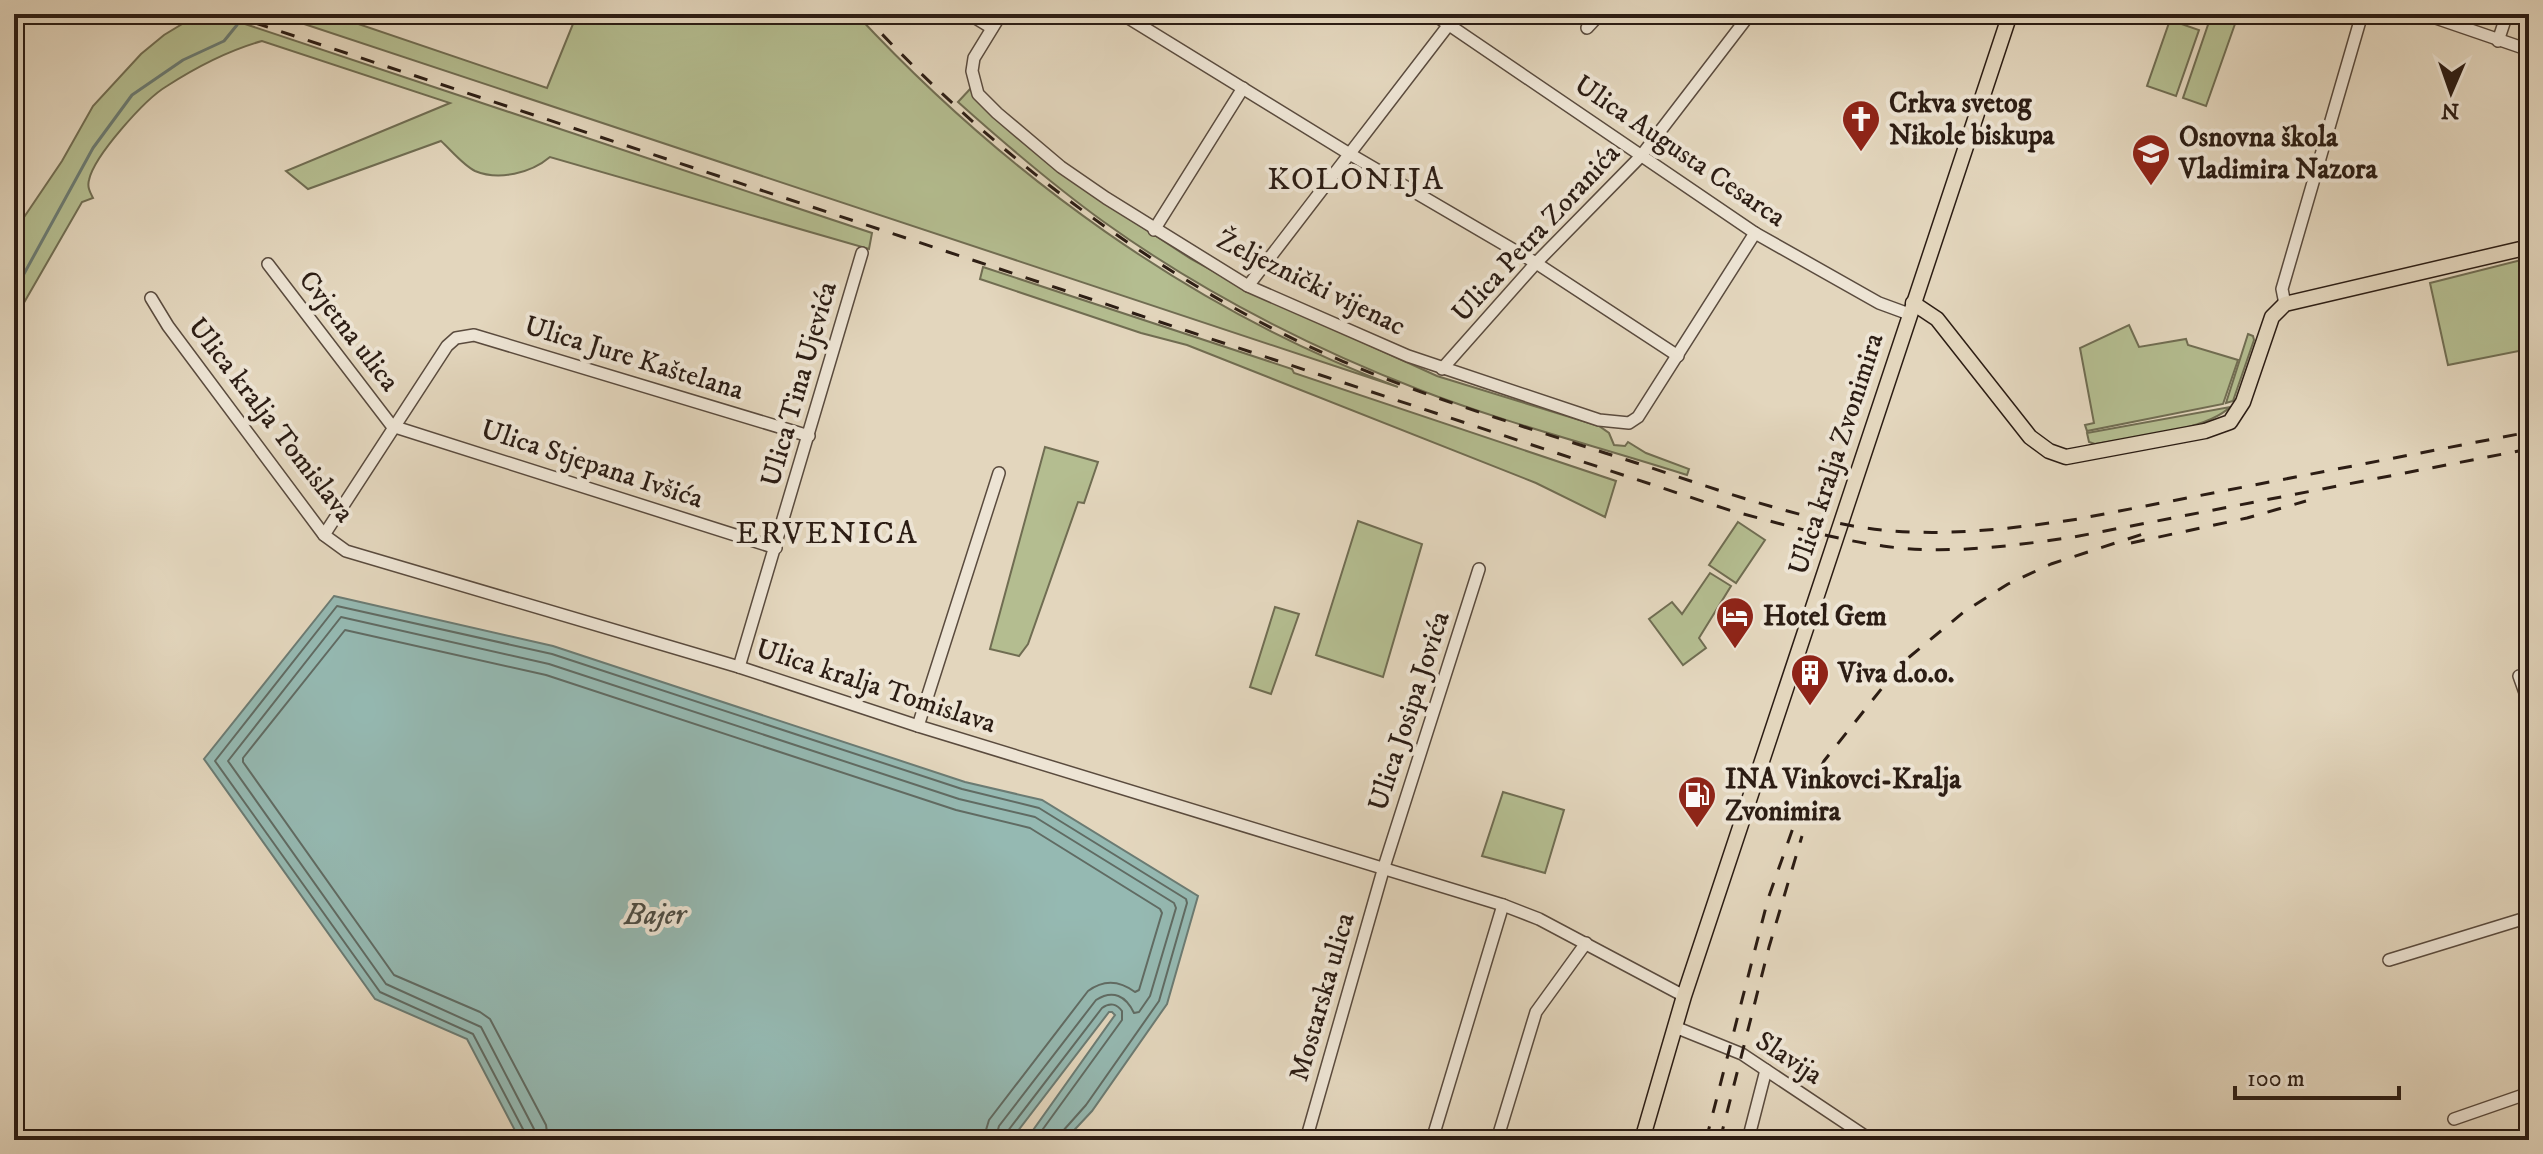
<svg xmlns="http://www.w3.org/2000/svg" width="2543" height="1154" font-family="'IM FELL DW Pica',serif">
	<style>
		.green { fill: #b4bd90; stroke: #706d52; stroke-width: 2 }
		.water { fill: #95b9b2; stroke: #6b7b73; stroke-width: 2 }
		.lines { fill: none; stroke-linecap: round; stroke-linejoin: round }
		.shore { stroke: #606b63; stroke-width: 2 }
		.stream { stroke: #6b7b73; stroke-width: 3 }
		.minor-casing { stroke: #5a4b3e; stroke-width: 14 }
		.major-casing { stroke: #2c1d14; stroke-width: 17 }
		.minor { stroke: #ede4d4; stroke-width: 11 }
		.major { stroke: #e3d6bd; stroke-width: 14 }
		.rail { stroke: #2c1d14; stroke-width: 3; stroke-dasharray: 14 14; stroke-linecap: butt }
		.labels { text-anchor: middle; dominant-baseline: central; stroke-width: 8; stroke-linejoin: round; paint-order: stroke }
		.poi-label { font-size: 28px; font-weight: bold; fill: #2c1d14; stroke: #ede4d4; text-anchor: start }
		.street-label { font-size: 28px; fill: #2c1d14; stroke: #ede4d4 }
		.water-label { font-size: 30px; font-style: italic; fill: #4c4c43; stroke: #ede4d4 }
		.quarter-label { font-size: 32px; letter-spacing: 2px; fill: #2c1d14; stroke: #ede4d4 }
	</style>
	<rect width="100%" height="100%" fill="#e3d6bd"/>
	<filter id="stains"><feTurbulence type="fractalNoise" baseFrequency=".0025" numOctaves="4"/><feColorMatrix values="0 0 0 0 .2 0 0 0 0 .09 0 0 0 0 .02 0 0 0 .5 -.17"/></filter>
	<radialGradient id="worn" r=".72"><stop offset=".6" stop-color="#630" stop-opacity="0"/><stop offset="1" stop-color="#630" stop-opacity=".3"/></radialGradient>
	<g class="green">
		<path d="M165,14H215L872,233L869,249L550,157C531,173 499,181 475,171C463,165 451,150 441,141L308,189L286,171L450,103L262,41C230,50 195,68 167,86C145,99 94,156 89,180C87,187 90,192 93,198L82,202L14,320V232L62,161L93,106L141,54L164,35L187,21Z"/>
		<path d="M274,14H329L547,88L577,14H856C1005,174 1191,310 1398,387Z"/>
		<polygon points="2211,16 2235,24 2206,106 2183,98"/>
		<polygon points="2170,20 2199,30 2176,96 2147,86"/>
		<path d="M971,88L1031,147L1074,182L1191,259L1246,289L1437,376L1599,426L1609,433L1614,445L1625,446L1628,442L1646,453L1689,469L1687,475C1600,447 1505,423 1420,390C1310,347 1200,291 1104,222C1053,185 1005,144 958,102Z"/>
		<polygon points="2529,258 2529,349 2448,365 2430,283"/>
		<polygon points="983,267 1292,369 1294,373 1616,481 1605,517 1536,483 1187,345 1141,333 980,279"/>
		<polygon points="2129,325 2139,347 2186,339 2188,345 2238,360 2223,404 2087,431 2085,425 2094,423 2080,348"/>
		<polygon points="2248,334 2253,336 2254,340 2233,401 2226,403"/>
		<path d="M2230,407C2206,431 2130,438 2095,444L2089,442L2087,433Z"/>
		<polygon points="1045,447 1098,462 1084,503 1078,502 1028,644 1019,656 990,649"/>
		<polygon points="1358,521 1422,544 1383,677 1316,655"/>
		<polygon points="1738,522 1765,540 1736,583 1709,565"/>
		<polygon points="1710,573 1731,586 1699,638 1706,648 1683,665 1649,619 1672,602 1682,614"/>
		<polygon points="1275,607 1299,614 1271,694 1250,687"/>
		<polygon points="1503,792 1564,810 1545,873 1482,856"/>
	</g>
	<polygon class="water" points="334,596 553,646 965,782 1042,800 1198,896 1167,1004 1092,1111 1065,1140 1026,1140 1115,1015 1112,1012 1109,1012 1011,1140 520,1140 467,1039 375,999 204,759"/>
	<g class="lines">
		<g class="shore">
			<polyline points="526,1140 525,1133 473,1034 380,992 215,761 337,606 552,654 962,789 1039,808 1186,899 1187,903 1159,1001 1086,1105 1062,1132 1060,1140"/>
			<path d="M536,1140L534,1129L481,1027L386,984L228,761L341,617L549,664L959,799L1035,817L1174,903L1176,908L1150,996L1139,1012L1134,1013C1126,996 1113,989 1096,1000L999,1126L995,1140"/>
			<path d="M548,1140L546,1125L490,1019L480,1012L394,975L243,762V758L345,630L546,675L956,810L1030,828L1160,909L1162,913L1139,990L1135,992C1119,980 1104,979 1088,991L989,1120L983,1140"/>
			<path d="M1006,1140L1007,1132L1102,1008C1110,1002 1117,1004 1122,1011V1020L1035,1140"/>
		</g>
		<polyline class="stream" points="14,292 93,148 132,95 183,60 224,41 237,25 241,14"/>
		<g class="minor-casing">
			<g id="minor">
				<polyline points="969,14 992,28"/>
				<polyline points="1001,14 974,58 972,71 978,94 997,113 1061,167 1106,198 1248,286 1408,356 1599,420 1629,423 1638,417 1755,233"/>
				<polyline points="1122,14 1348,153 1536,263 1678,356"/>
				<polyline points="1433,14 1755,233 1879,303 1909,314"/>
				<polyline points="2424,14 2529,50"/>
				<polyline points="1587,28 1600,14"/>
				<polyline points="2498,41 2507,14"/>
				<polyline points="1154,230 1243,88"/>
				<polyline points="268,264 392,426 776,548"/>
				<polyline points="1248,286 1457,14"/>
				<polyline points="151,298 168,326 324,535 346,551 739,667 918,726 1503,905 1539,919 1684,996"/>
				<polyline points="2285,304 2282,289 2362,14"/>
				<polyline points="1442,369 1536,263 1641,156 1750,14"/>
				<polyline points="324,535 447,346 456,338 474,335 809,436"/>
				<polyline points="739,667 862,253"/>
				<polyline points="2519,676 2529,704"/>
				<polyline points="918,726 999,473"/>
				<polyline points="2389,960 2529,917"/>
				<polyline points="1675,1027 1742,1054 1871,1140"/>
				<polyline points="2454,1119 2529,1093"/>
				<polyline points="1306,1140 1384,867 1479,569"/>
				<polyline points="1432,1140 1503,905"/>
				<polyline points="1497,1140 1536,1012 1586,943"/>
				<polyline points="1748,1140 1766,1070"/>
			</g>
		</g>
		<g class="major-casing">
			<g id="major">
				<polyline points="1913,303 1937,319 2030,437 2049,451 2066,457 2205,431 2230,422 2243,402 2272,317 2285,304 2529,247"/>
				<polyline points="1642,1140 1684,996 2010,14"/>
			</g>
		</g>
		<use href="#minor" class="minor"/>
		<use href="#major" class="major"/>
		<g class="rail">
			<path d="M228,14L1732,511C1782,524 1832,539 1883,546C1946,555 2012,546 2074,537L2529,449"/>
			<path d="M863,14C978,138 1111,243 1260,322C1369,380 1488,415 1605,453C1686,478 1769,511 1853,526C1928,539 2003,530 2078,519L2529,432"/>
			<polyline points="2131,543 2247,518 2306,501"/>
			<polyline points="1706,1140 1768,899 1800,808 1824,761 1902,663 1965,611 2008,584 2051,564 2143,534"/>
			<polyline points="1720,1140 1769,947 1802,836"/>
		</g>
	</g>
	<defs>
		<g id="church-pin" transform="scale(2)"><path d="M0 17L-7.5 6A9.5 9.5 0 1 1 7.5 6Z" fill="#8f2418" stroke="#ede4d4"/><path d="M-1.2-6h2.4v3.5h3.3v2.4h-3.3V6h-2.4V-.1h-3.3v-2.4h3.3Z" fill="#fff"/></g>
		<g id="school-pin" transform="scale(2)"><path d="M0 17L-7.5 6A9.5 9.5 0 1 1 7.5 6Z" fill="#8f2418" stroke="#ede4d4"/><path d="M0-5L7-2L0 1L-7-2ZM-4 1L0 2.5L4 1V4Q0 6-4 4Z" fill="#fff"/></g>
		<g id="hotel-pin" transform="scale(2)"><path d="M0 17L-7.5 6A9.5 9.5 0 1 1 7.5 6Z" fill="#8f2418" stroke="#ede4d4"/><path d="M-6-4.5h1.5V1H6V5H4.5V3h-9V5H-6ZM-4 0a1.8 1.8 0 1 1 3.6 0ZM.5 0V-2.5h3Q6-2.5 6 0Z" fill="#fff"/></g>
		<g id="building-pin" transform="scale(2)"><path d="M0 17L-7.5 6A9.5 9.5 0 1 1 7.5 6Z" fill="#8f2418" stroke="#ede4d4"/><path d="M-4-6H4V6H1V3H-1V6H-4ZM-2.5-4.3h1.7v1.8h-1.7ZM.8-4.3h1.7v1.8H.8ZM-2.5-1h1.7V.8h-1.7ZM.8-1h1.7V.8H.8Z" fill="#fff"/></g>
		<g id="fuel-pin" transform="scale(2)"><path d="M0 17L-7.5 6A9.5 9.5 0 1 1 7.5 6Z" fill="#8f2418" stroke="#ede4d4"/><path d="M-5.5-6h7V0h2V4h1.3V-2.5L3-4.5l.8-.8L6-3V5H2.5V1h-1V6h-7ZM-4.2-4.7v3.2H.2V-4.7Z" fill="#fff"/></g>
	</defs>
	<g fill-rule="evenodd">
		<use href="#church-pin" x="1861" y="119"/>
		<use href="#school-pin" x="2151" y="153"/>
		<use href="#hotel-pin" x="1735" y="616"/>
		<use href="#building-pin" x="1810" y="673"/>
		<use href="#fuel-pin" x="1697" y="795"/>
	</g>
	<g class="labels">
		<g class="poi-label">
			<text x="1889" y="103">Crkva svetog<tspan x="1889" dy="32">Nikole biskupa</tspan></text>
			<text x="2179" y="137">Osnovna škola<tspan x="2179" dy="32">Vladimira Nazora</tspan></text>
			<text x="1763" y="616">Hotel Gem</text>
			<text x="1838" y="673">Viva d.o.o.</text>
			<text x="1725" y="779">INA Vinkovci-Kralja<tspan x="1725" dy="32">Zvonimira</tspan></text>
		</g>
		<g class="street-label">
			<text transform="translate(1680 151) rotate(34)">Ulica Augusta Cesarca</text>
			<text transform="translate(1536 233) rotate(-47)">Ulica Petra Zoranića</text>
			<text transform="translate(1311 283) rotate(26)">Željeznički vijenac</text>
			<text transform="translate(349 331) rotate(52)">Cvjetna ulica</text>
			<text transform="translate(634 358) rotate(17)">Ulica Jure Kaštelana</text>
			<text transform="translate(799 384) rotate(-74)">Ulica Tina Ujevića</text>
			<text transform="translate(271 420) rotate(52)">Ulica kralja Tomislava</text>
			<text transform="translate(1836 454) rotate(-72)">Ulica kralja Zvonimira</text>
			<text transform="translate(592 464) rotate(18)">Ulica Stjepana Ivšića</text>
			<text transform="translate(876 686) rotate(18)">Ulica kralja Tomislava</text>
			<text transform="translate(1409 711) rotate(-72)">Ulica Josipa Jovića</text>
			<text transform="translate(1322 997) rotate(-74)">Mostarska ulica</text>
			<text transform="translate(1789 1058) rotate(33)">Slavija</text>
		</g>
		<g class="water-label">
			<text x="655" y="915">Bajer</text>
		</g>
		<g class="quarter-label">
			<text x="1356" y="180">KOLONIJA</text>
			<text x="827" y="534">ERVENICA</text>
		</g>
	</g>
	<rect width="2543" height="1154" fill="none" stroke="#e3d6bd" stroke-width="48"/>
	<rect x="16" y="16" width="2511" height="1122" fill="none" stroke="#2c1d14" stroke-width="4"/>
	<rect x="24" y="24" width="2495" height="1106" fill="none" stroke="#2c1d14" stroke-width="2"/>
	<g transform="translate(2451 92) rotate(182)" stroke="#ede4d4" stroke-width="6" paint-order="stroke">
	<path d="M0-6L14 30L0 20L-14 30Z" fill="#2c1d14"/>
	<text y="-12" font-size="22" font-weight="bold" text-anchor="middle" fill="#2c1d14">N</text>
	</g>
	<path d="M2235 1086v12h164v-12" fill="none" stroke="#2c1d14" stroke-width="4"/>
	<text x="2247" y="1086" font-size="24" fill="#2c1d14" stroke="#ede4d4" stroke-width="6" paint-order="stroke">100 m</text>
	<rect width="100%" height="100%" filter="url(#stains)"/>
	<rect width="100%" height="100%" fill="url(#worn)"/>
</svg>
